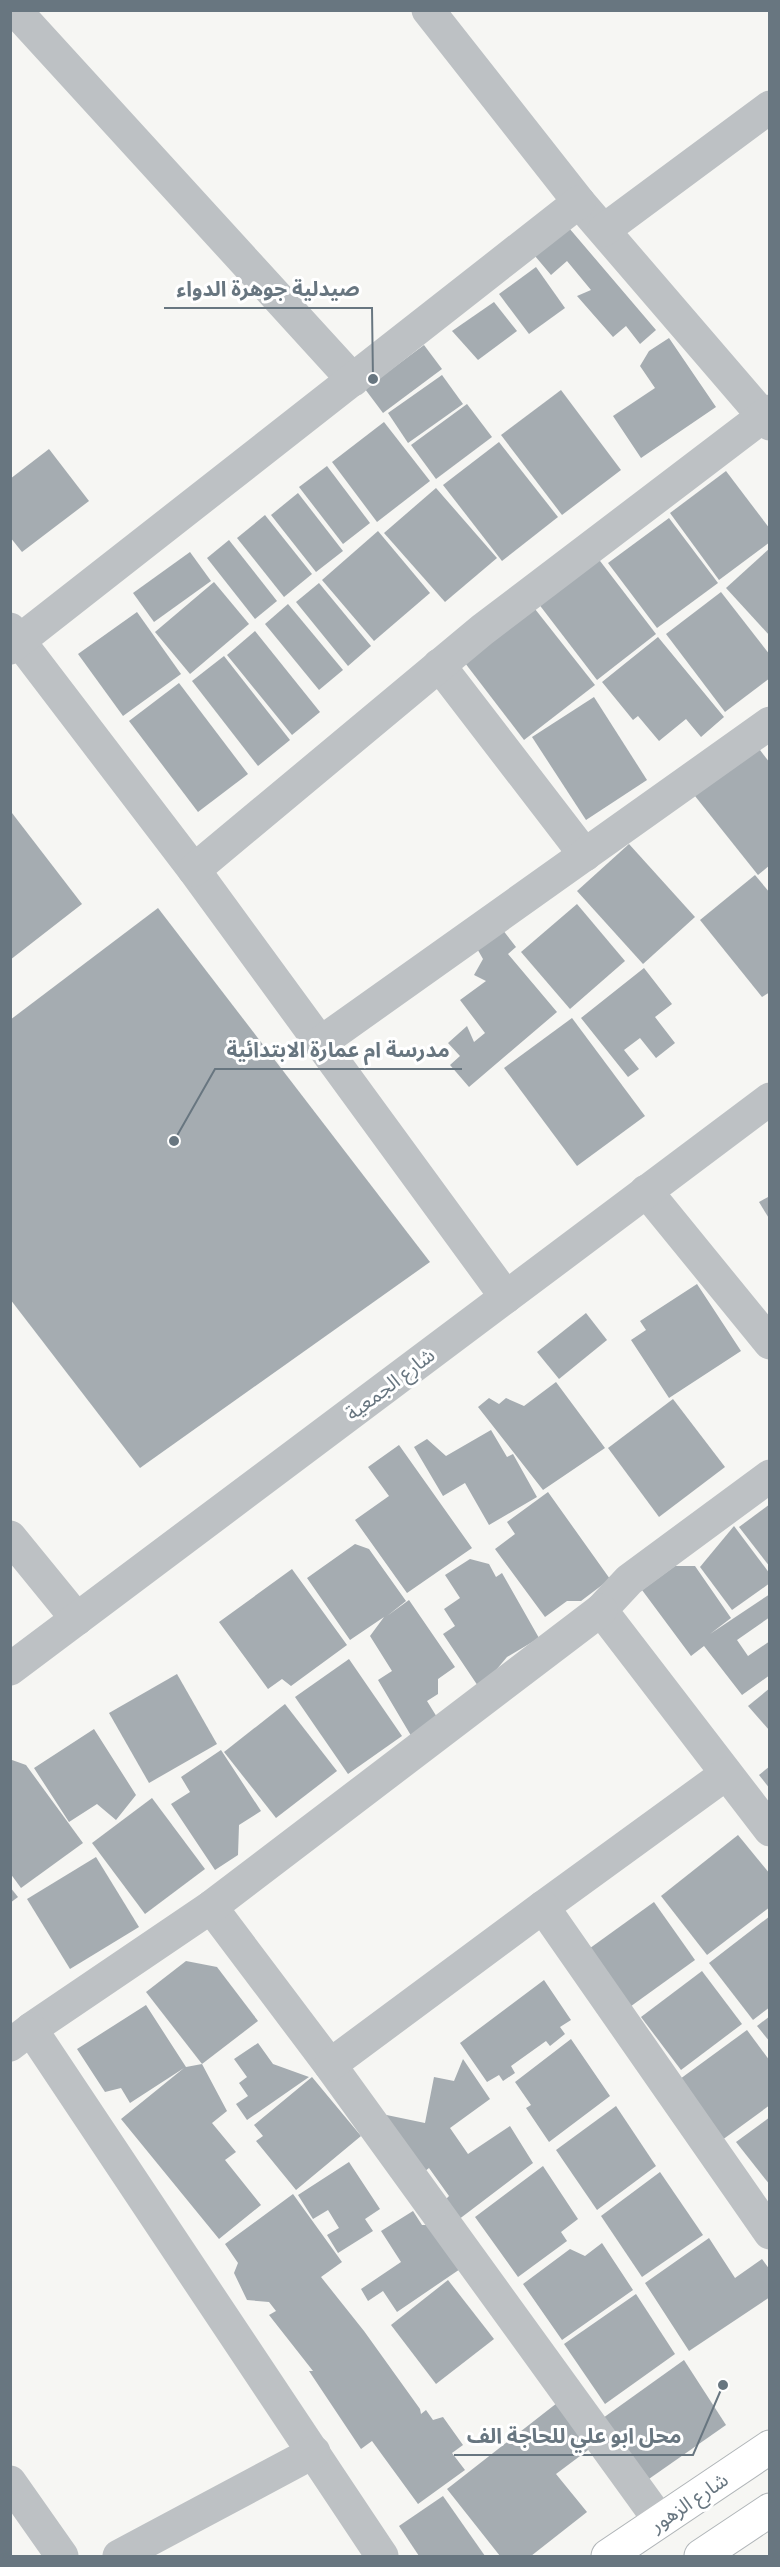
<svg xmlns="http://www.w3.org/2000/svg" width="780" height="2567" font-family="Cabin,'Noto Sans Arabic',sans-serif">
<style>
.building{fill:#a5acb1}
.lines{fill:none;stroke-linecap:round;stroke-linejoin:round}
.secondary-casing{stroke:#b0b5b8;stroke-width:35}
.minor{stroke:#bdc1c4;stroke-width:33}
.secondary{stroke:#fff;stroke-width:33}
.labels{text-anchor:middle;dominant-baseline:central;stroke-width:6;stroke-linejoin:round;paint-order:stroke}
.street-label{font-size:20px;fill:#687680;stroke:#fff}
.leader{fill:none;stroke:#687680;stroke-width:2}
.callout-dot{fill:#687680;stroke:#fff;stroke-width:2}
.callout-label{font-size:21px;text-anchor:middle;font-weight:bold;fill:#687680;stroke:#fff;stroke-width:6;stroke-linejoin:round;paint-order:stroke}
</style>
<rect width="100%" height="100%" fill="#f6f6f3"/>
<g class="building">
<polygon points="569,228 656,330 640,344 626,326 613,337 577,296 591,290 567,261 551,275 535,256"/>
<polygon points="536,267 565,308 529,334 499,294"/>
<polygon points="494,302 517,331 478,360 452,331"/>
<polygon points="669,338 716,407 641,458 613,416 655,388 640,366 649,351"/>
<polygon points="424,345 442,369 383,413 365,389"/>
<polygon points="442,375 463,404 408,443 388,413"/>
<polygon points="561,390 621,470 562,515 501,435"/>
<polygon points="467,404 492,437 436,479 411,445"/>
<polygon points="384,422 430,481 377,522 332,462"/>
<polygon points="499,442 558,517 502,561 443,485"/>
<polygon points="49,449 89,501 22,552 10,537 10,479"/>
<polygon points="327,466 370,523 343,544 299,487"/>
<polygon points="726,471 770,529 770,542 719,580 670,513"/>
<polygon points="436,488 497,558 445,602 384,533"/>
<polygon points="298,493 343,551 316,572 271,515"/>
<polygon points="265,515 312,574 284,597 237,538"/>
<polygon points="669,518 718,583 657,628 608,563"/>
<polygon points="378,531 430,593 374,641 322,580"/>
<polygon points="229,540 277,601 255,619 207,558"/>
<polygon points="770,548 770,636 726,588"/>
<polygon points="190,552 211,581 154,622 133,593"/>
<polygon points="597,557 656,634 597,680 538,603"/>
<polygon points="214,582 249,624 190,674 155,632"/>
<polygon points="319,583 371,646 348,666 296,602"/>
<polygon points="721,592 770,655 770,678 725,712 666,634"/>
<polygon points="288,604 343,670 319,690 265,624"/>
<polygon points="535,609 595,685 524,740 465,663"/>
<polygon points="137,612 181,674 123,716 78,654"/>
<polygon points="255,631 320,712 292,735 227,655"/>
<polygon points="658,637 724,717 701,737 686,719 659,741 638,716 633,720 602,682"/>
<polygon points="224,656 290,740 258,766 192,681"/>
<polygon points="179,683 248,774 198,812 129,721"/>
<polygon points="594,697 647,780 586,820 532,737"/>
<polygon points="753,741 770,763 770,865 758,875 691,791"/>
<polygon points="12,813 82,904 10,960 10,814"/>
<polygon points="629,844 695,917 643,964 577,891"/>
<polygon points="755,875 770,893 770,992 762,997 700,920"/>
<polygon points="577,904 625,961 570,1009 521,952"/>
<polygon points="158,908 430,1262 140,1468 10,1299 10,1020"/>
<polygon points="499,925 516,947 508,954 557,1012 469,1087 450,1065 460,1056 448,1043 467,1026 474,1042 485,1033 460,1000 486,981 474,975 483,959 475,945"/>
<polygon points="644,968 672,1004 655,1017 675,1043 656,1058 640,1038 624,1050 639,1069 628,1077 581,1018"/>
<polygon points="572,1018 645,1116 577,1166 504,1068"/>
<polygon points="770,1196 770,1220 759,1202"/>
<polygon points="697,1284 741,1351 669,1398 631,1340 646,1330 640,1321"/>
<polygon points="586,1313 607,1340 559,1379 537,1352"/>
<polygon points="556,1382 605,1448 543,1490 478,1407 489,1398 499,1404 506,1398 524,1406"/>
<polygon points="673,1399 725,1467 659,1517 608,1448"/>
<polygon points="491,1430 507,1457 513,1454 537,1497 489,1525 465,1483 443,1496 414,1447 427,1439 446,1456"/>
<polygon points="399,1445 472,1548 407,1593 355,1520 389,1496 368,1467"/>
<polygon points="548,1492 610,1579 581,1601 567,1601 545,1617 495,1549 515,1534 507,1522"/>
<polygon points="770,1504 770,1567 739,1527"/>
<polygon points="734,1526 770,1574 770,1583 732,1610 700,1567"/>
<polygon points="355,1544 369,1549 406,1601 387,1616 409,1600 455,1667 438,1679 438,1694 427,1701 440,1722 413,1739 378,1680 392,1671 370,1636 384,1617 350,1640 307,1578"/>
<polygon points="470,1559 489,1564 496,1577 502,1573 539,1638 507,1657 480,1689 443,1634 455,1626 444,1609 460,1598 445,1575"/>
<polygon points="675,1566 695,1566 731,1618 710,1634 770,1594 770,1617 737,1640 748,1656 770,1641 770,1675 742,1695 704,1646 691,1656 642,1590"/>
<polygon points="292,1569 347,1645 291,1686 282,1679 268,1689 219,1622"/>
<polygon points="349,1659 402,1736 348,1774 295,1697"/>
<polygon points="177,1674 217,1744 149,1783 109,1713"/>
<polygon points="770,1688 770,1731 748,1706"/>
<polygon points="285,1704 337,1771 276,1818 224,1752"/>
<polygon points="94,1729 136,1795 116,1820 97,1804 69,1822 34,1768"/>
<polygon points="221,1750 261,1811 239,1825 238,1855 215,1870 171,1804 190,1792 181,1777"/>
<polygon points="12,1760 26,1765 83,1843 21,1888 10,1873"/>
<polygon points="770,1766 770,1789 759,1775"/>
<polygon points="152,1798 205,1869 145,1914 92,1843"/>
<polygon points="738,1835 770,1874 770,1907 707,1955 661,1896"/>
<polygon points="96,1857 139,1927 70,1969 27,1899"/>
<polygon points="10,1887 18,1897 10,1903"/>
<polygon points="654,1902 695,1960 627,2009 586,1951"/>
<polygon points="770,1916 770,2007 753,2020 709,1963"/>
<polygon points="186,1961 217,1967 258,2021 202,2064 146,1992"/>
<polygon points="702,1971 742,2024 681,2070 641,2017"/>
<polygon points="544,1980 571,2020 560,2027 565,2034 550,2046 546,2041 511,2066 515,2073 503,2081 499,2075 487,2082 460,2043"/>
<polygon points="146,2005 186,2067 202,2064 227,2111 212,2123 236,2152 225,2160 261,2205 219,2239 121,2119 184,2068 130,2103 121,2088 105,2092 77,2049"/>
<polygon points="770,2016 770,2042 757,2026"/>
<polygon points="747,2030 770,2061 770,2105 718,2143 680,2079"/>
<polygon points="571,2039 610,2096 549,2142 526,2108 531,2105 515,2082"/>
<polygon points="258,2043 273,2064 309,2077 247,2120 236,2104 248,2096 239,2083 247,2077 234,2059"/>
<polygon points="463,2059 490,2099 450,2128 468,2154 510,2126 533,2163 458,2220 444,2201 449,2196 429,2168 420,2175 377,2113 425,2123 434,2077 454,2081"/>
<polygon points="312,2077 361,2136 296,2190 256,2141 263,2136 254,2125"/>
<polygon points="616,2106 656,2166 597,2210 556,2150"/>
<polygon points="770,2117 770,2185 736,2142"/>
<polygon points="349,2162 380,2209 365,2219 373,2231 338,2253 327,2235 339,2228 328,2210 313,2219 298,2195"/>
<polygon points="543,2166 578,2219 561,2232 567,2241 518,2277 475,2217"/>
<polygon points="660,2172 703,2235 642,2277 601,2216"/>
<polygon points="293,2194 342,2262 321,2277 364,2331 420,2409 421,2414 426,2410 433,2420 443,2417 463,2445 452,2453 465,2470 418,2504 372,2441 361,2449 309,2371 313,2371 269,2315 276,2311 269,2302 247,2300 234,2273 238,2263 225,2244"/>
<polygon points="413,2211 422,2225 430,2225 466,2265 397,2312 383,2291 368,2301 361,2289 401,2262 381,2231"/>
<polygon points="709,2238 735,2278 762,2259 770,2270 770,2297 689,2351 645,2283"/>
<polygon points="602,2243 633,2290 562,2340 523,2284 570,2249 585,2256"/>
<polygon points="448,2280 494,2339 436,2384 391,2325"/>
<polygon points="636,2294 675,2354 605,2404 564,2344"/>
<polygon points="684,2360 726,2425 646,2481 603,2418"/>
<polygon points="557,2403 592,2447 556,2474 587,2512 531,2556 500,2556 447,2489"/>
<polygon points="443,2496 485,2556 419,2556 399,2526"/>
</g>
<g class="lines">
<defs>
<g id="secondary">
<polyline points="608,2556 770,2447"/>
<polyline points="701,2556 770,2510"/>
</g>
</defs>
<use href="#secondary" class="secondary-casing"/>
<g class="minor">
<polyline points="15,10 353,380"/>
<polyline points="428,10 579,202 770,424"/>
<polyline points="604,230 770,107"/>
<polyline points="10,629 194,870 506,1297"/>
<polyline points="10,648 579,202"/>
<polyline points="439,665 585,855"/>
<polyline points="194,870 482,630 770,411"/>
<polyline points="320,1043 770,723"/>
<polyline points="646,1191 770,1343"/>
<polyline points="770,1476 629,1580 601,1610 770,1830"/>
<polyline points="10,1537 77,1619"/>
<polyline points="10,1669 770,1099"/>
<polyline points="211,1907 330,2065 660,2521"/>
<polyline points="543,1907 726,1774"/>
<polyline points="31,2029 211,1907 601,1610"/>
<polyline points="10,2045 31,2029 382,2556"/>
<polyline points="330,2065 543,1907 770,2233"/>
<polyline points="10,2482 62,2556"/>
<polyline points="119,2556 314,2452"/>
</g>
<use href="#secondary" class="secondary"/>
</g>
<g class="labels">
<g class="street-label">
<text transform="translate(390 1384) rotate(-37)">شارع الجمعية</text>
<text transform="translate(689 2502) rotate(-34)">شارع الزهور</text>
</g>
</g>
<path class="leader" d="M373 379L372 308H164M174 1141L215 1069H462M723 2385L693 2455H454"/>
<g class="callout-dot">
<circle cx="373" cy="379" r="6"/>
<circle cx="174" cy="1141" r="6"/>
<circle cx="723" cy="2385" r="6"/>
</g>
<g class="callout-label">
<text x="268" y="296">صيدلية جوهرة الدواء</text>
<text x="338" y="1057">مدرسة ام عمارة الابتدائية</text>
<text x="574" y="2443">محل ابو علي للحاجة الف</text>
</g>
<rect width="780" height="2567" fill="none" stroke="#687680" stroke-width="24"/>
</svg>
